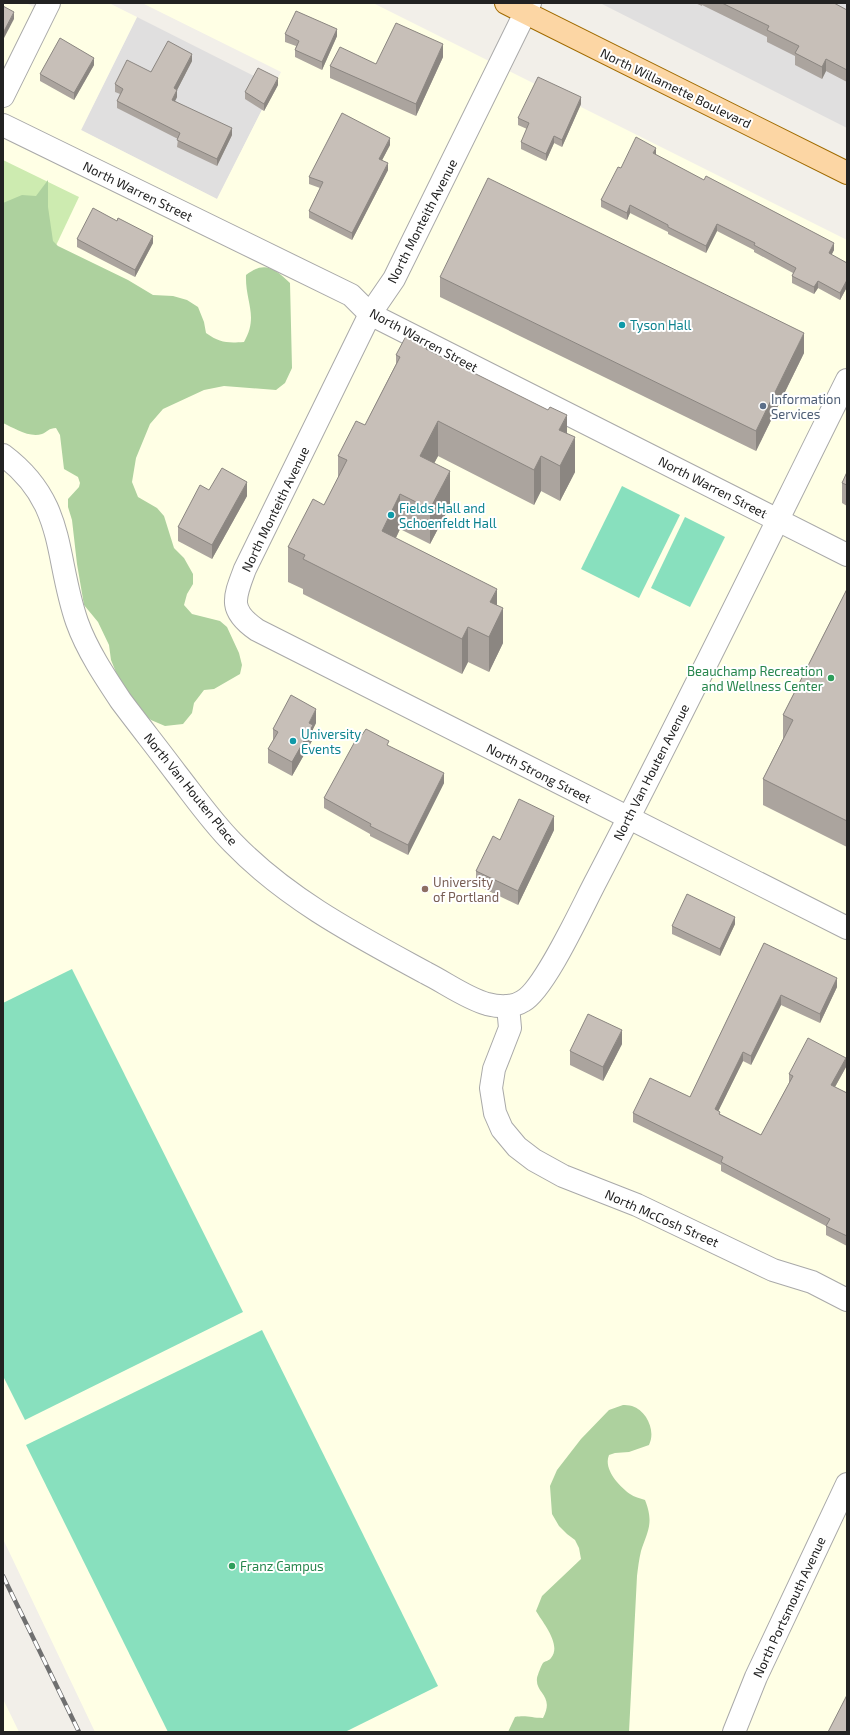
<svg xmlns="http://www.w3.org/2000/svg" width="850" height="1735" font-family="'Exo 2',sans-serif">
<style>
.residential{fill:#e0dfdf}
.education{fill:#ffffe5}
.grass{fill:#cdebb0}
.forest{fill:#add19e}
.pitch{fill:#88e0be}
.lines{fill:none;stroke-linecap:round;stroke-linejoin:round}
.minor-casing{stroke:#a9a9a9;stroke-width:24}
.major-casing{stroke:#a06b00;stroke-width:24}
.minor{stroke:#fff;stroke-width:22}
.major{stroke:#fcd6a4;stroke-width:22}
.rail-casing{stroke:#707070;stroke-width:4.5}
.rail{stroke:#fff;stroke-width:3;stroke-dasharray:9;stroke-linecap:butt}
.wall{fill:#aba49e}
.shaded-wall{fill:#8b8681}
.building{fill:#c7bfb8;stroke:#8b8681}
.culture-dot{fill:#0f9aa8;stroke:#fff;stroke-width:1.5}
.service-dot{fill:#5c6f8a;stroke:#fff;stroke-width:1.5}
.leisure-dot{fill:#2e9e5b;stroke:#fff;stroke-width:1.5}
.education-dot{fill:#8d6e63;stroke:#fff;stroke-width:1.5}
.labels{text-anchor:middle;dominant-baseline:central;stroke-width:4;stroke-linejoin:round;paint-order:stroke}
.street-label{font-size:13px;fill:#222;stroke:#fff}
.culture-label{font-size:13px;fill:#0d838f;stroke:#fff;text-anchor:start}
.service-label{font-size:13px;fill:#4e5e75;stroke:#fff;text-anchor:start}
.leisure-label{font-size:13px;fill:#27864d;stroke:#fff;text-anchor:end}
.education-label{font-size:13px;fill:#785e54;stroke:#fff;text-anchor:start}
</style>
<rect width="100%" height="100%" fill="#f2efe9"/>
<g class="residential">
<polygon points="600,3 847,3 847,128"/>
<polygon points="137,17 274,86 217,199 81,130"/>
</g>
<g class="education">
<polygon points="3,3 26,3 51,16 58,3 109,3 137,17 81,130 217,199 281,72 142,3 373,3 847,240 847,1732 95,1732 3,1539"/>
<polygon points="3,1699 19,1732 3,1732"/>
</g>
<polygon class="grass" points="3,160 79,197 51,256 3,235"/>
<g class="forest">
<path d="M48 180V207L53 241 58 246 128 280 153 295 173 296 187 300 198 307 204 322 206 333C220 343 227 343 244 342 259 316 245 302 246 275 265 260 275 269 290 283L292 368 285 383 276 390 224 386 204 390 163 409 150 424 136 458 132 482 138 497 157 508 164 516 174 548 184 558 193 574V584L187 594 184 605 192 614 220 621 227 627 239 653 242 665 240 674 214 689 204 690 194 703 192 713 183 724 165 726 151 720 136 708 124 692 111 660 109 645 98 622 84 605 77 564 72 520 68 507V499L79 487 80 483 78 477 64 469 60 435 56 428C49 428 47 432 42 434 29 438 14 428 3 423V203L22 195 36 196Z"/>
<path d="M623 1405C625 1405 629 1405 632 1406 647 1411 656 1431 649 1445L629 1452 615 1453 609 1455C603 1469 619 1486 630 1494 634 1497 640 1498 645 1500 654 1523 648 1530 641 1551 639 1559 638 1568 637 1576L629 1732H508L515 1717C527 1715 531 1718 543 1718 555 1695 535 1694 537 1678 538 1674 541 1666 543 1663 545 1661 549 1661 551 1658 562 1645 543 1623 536 1611L542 1596 581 1559 579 1548 575 1540 567 1534 559 1526 552 1514 550 1486 557 1470 581 1439 609 1410Z"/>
</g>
<g class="pitch">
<polygon points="622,486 680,515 639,598 581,569"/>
<polygon points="685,517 725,537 690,607 651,588"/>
<polygon points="72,969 243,1312 25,1420 3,1376 3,1003"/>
<polygon points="262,1330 438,1686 345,1732 168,1732 26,1445"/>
</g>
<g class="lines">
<defs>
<g id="minor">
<path d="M530 3 394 279 370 314 245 569C234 598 228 610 257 630L847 928"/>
<polyline points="3,96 49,3"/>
<polyline points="3,125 351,295 370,314 847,555"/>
<path d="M3 455C67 503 54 556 77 622 87 650 105 677 121 701 139 725 158 749 176 773 194 796 212 822 233 843 288 900 358 936 426 973 446 983 466 998 487 1004 499 1007 512 1008 523 1001 545 989 583 905 597 879 683 714 764 547 847 380"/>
<polyline points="508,1006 510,1028 494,1069 491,1088 495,1113 502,1129 517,1147 534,1160 563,1176 637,1205 773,1270 812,1282 847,1300"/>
<polyline points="734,1732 756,1677 847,1484"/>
</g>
<polyline id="major" points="506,3 847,173"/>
</defs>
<use href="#minor" class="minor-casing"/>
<use href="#major" class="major-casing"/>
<use href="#minor" class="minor"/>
<use href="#major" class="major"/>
<defs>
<polyline id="rail" points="3,1576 79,1732"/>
</defs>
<use href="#rail" class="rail-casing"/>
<use href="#rail" class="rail"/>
</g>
<g class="wall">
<polygon points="695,3 834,3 847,10 847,82 826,71 822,79 795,65 795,56 767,42 767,37 702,5 702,6"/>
<polygon points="285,34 337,36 322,70 295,57 295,50 296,46 285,42"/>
<polygon points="443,57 416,116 330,78 330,66 376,64"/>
<polygon points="192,61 177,90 177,97 175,101 232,135 217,166 177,147 178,139 117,108 117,101 120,94 115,92 115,84 151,72"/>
<polygon points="94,65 74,100 40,81 40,74"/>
<polygon points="278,85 264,111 245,99 245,92"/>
<polygon points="581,104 562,147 554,143 546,161 521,149 521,142 527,129 518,125 518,118"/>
<polygon points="390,145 382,160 388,170 352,240 309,218 309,211 320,188 309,184 309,177"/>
<polygon points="656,155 834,250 831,255 847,263 847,287 840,300 818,288 814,294 792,283 792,276 793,273 754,252 754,250 717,231 706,253 668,234 668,232 630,213 627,220 601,207 601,200 621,168"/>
<polygon points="77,239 153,243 135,277 77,247"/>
<polygon points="440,277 804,353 756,451 440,297"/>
<polygon points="427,349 567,434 575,472 560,501 541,491 534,505 438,456 434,463 450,506 430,544 400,529 396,538 497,606 503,643 489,672 468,662 462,674 303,594 303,589 288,582 288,547 324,505 338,478 338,456 365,425 396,364 396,355"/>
<polygon points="847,472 847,506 842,503 842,483"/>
<polygon points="209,490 247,496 212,559 178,541 178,527"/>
<polygon points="847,589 847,847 763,805 763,779 783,739 783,715"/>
<polygon points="316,723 313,729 313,739 292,776 268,763 268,749 273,742 273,729"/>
<polygon points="389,747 444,783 408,855 370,836 370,834 324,808 324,798"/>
<polygon points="554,830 518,905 476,885 476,871 500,840"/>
<polygon points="735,924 720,956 672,934 672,926"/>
<polygon points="764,943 837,987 820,1023 781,1005 751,1065 743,1061 718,1111 720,1114 761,1135 789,1083 789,1074 846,1067 835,1087 847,1093 847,1246 826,1235 826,1226 721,1171 721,1165 633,1122 633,1113 690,1097"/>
<polygon points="622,1044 603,1081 570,1065 570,1051"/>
</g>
<g class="shaded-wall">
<polygon points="14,12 14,19 3,40 3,33"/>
<polygon points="337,29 337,36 322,70 322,62"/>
<polygon points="443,44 443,57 416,116 416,104"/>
<polygon points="192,54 192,61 174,96 174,88"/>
<polygon points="94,58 94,65 74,100 74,93"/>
<polygon points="826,59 826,71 822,79 822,67"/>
<polygon points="278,78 278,85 264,111 264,104"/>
<polygon points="177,90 177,97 172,107 172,100"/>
<polygon points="581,97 581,104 562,147 562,140"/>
<polygon points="232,128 232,135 217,166 217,159"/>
<polygon points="554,136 554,143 546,161 546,154"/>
<polygon points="390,138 390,145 379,166 379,159"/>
<polygon points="656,148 656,155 653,161 653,153"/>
<polygon points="388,163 388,170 352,240 352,233"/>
<polygon points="630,205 630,213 627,220 627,213"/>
<polygon points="717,224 717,231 706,253 706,246"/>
<polygon points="153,236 153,243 135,277 135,270"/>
<polygon points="834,243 834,250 829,260 829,253"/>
<polygon points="847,280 847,287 840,300 840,293"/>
<polygon points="818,281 818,288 814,294 814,287"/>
<polygon points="804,333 804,353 756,451 756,431"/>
<polygon points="567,415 567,450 559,430"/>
<polygon points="438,421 438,456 420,491 420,456"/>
<polygon points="575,437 575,472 560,501 560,466"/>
<polygon points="541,456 541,491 534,505 534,470"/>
<polygon points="450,471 450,506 430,544 430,509"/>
<polygon points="247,482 247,496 212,559 212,545"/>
<polygon points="400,494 400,529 382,566 382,531"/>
<polygon points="497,589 497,620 503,608 503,643 489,672 489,637 490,602"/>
<polygon points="468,627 468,662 462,674 462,639"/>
<polygon points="316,709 316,723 313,729 313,739 292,776 292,762 309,723"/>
<polygon points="444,773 444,783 408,855 408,845"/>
<polygon points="554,816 554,830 518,905 518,891"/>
<polygon points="735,917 735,924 720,956 720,949"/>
<polygon points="837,978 837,987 820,1023 820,1014"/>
<polygon points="781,995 781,1005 751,1065 751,1056"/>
<polygon points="622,1030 622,1044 603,1081 603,1067"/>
<polygon points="743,1052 743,1061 715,1118 715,1109"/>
<polygon points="846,1058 846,1067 831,1094 831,1085"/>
</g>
<g class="building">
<polygon points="722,3 834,3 847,10 847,70 826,59 822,67 795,53 799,46 767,30 769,26"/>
<polygon points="3,6 14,12 3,33"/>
<polygon points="296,11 337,29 322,62 295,50 299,41 285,34"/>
<polygon points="396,23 443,44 416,104 330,66 340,47 376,64"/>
<polygon points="60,38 94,58 74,93 40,74"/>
<polygon points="168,41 192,54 174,88 177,90 172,100 232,128 217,159 177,140 180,133 117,101 123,89 115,84 127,60 151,72"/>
<polygon points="258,68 278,78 264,104 245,92"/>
<polygon points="538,77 581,97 562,140 554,136 546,154 521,142 529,123 518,118"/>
<polygon points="342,113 390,138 379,159 388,163 352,233 309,211 323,182 309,177"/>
<polygon points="636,137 656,148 653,153 704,180 706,176 834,243 829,253 847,263 847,280 840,293 818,281 814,287 792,276 796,268 754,245 755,243 717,224 706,246 668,227 668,225 630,205 627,213 601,200 618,167 621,168"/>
<polygon points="488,178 804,333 756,431 440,277"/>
<polygon points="93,208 117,221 118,218 153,236 135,270 77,239"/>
<polygon points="406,336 427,346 426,349 548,410 550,407 567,415 559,430 575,437 560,466 541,456 534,470 438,421 420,456 450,471 430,509 400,494 382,531 497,589 490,602 503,608 489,637 468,627 462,639 303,559 305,555 288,547 313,499 324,505 347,460 338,456 356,421 365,425 400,357 396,355"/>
<polygon points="222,468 247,482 212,545 178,527 200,485 209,490"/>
<polygon points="847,472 847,485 842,483"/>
<polygon points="847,589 847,821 763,779 793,720 783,715"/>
<polygon points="291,695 316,709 309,723 313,725 292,762 268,749 278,732 273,729"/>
<polygon points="366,729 389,741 387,745 444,773 408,845 370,826 371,824 324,798 359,734 362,735"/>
<polygon points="519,799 554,816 518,891 476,871 493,836 500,840"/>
<polygon points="687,894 735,917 720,949 672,926"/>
<polygon points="764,943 837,978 820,1014 781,995 751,1056 743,1052 715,1109 720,1112 719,1114 761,1135 793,1076 789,1074 808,1038 846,1058 831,1085 847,1093 847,1236 826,1226 830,1219 721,1162 723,1157 633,1113 650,1078 690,1097"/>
<polygon points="588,1014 622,1030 603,1067 570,1051"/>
<polygon points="847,1695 847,1732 828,1732"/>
</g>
<g class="culture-dot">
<circle cx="622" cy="325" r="4"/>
<circle cx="391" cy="515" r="4"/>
<circle cx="293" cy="741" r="4"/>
</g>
<circle class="service-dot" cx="763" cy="406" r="4"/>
<g class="leisure-dot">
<circle cx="831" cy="678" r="4"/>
<circle cx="232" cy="1566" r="4"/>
</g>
<circle class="education-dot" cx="425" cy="889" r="4"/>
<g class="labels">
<g class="street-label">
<text transform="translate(676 88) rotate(26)">North Willamette Boulevard</text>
<text transform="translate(138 191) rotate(26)">North Warren Street</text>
<text transform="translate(422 221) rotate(-63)">North Monteith Avenue</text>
<text transform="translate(424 340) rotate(28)">North Warren Street</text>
<text transform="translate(713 487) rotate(27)">North Warren Street</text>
<text transform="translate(275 509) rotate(-64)">North Monteith Avenue</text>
<text transform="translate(651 772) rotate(-63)">North Van Houten Avenue</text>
<text transform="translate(539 773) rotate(27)">North Strong Street</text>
<text transform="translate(191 789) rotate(51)">North Van Houten Place</text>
<text transform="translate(662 1218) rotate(24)">North McCosh Street</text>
<text transform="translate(789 1607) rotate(-65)">North Portsmouth Avenue</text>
</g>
<g class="culture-label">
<text x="630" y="325">Tyson Hall</text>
<text x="399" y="508">Fields Hall and<tspan x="399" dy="15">Schoenfeldt Hall</tspan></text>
<text x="301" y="734">University<tspan x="301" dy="15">Events</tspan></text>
</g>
<g class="service-label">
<text x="771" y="399">Information<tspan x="771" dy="15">Services</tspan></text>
</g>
<g class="leisure-label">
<text x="823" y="671">Beauchamp Recreation<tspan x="823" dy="15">and Wellness Center</tspan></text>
<text x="240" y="1566" text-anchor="start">Franz Campus</text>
</g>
<g class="education-label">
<text x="433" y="882">University<tspan x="433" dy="15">of Portland</tspan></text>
</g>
</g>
<rect width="850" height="1735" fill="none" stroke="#222222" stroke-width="8"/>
</svg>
